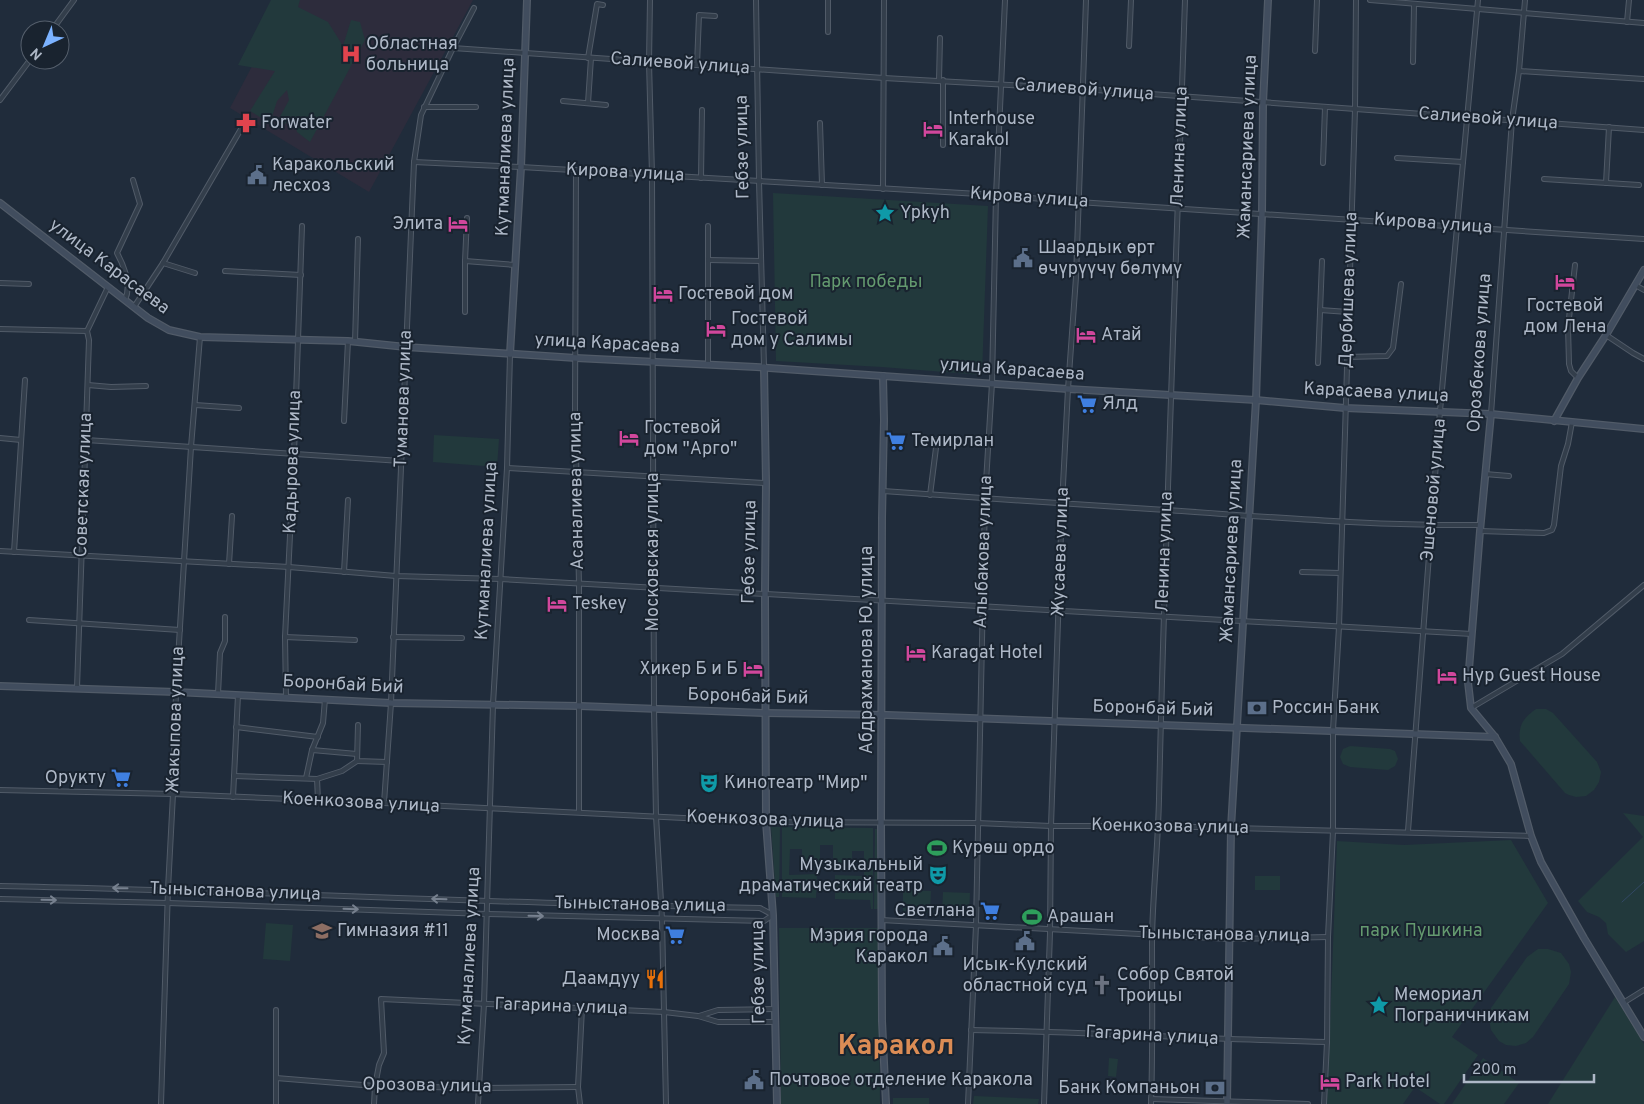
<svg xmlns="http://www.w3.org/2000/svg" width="1644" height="1104" font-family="Overpass,sans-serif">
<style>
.medical{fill:#2d2c3c}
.green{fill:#22393c}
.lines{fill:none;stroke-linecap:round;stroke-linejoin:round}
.stream{stroke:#324864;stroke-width:1}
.street-casing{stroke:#515b68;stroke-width:6}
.secondary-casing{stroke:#515b68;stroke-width:8}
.street{stroke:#333e4b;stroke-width:4}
.secondary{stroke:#414d5e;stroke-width:5.5}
.oneway{stroke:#77818f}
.labels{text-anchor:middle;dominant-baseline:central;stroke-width:4;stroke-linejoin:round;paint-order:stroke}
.poi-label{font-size:18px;fill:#aeb8c7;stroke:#19232f;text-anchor:start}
.street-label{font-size:18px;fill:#aeb8c7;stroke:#19232f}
.park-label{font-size:18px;fill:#649a6f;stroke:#19232f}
.town-label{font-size:28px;font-weight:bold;fill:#db8c55;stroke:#19232f}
</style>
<rect width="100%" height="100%" fill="#202c3b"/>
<polygon class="medical" points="287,0 473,0 369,192 230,108"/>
<g class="green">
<polygon points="271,0 300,0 298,7 328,22 343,46 351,20 360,22 365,40 310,142 297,132 293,116 282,127 276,124 289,100 287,90 277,101 270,123 250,111 275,71 238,65"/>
<polygon points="773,193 988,206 982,375 882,367 776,361"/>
<polygon points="434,435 499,439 497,467 433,462"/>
<path d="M1536 709H1546L1553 713 1597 762 1601 772 1599 782 1594 790 1586 796 1576 797 1569 795 1565 793 1520 741C1518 726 1523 718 1536 709Z"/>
<polygon points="1350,746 1390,749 1395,751 1398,759 1395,766 1388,770 1350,767 1343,764 1340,757 1343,749"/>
<polygon points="1623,813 1644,816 1644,941 1626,952 1608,934 1606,923 1599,917 1587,912 1578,901 1643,837"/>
<polygon points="771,827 780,827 779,897 776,897"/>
<polygon points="782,827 873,828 873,909 871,909 870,900 835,899 835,875 864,876 864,851 852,851 852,864 833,864 833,845 820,845 820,863 802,863 802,849 790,849 789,875 817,874 816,898 782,897"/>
<polygon points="875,829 877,829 878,909 874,909"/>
<polygon points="1511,840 1548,903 1452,1037 1478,1055 1444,1104 1440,1104 1415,1087 1403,1104 1327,1104 1337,841 1404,845"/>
<rect x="1255" y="876" width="25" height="14"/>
<polygon points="903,890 931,891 930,913 903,912"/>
<polygon points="943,892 970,893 969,913 942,912"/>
<polygon points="266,923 293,925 290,961 263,959"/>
<polygon points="779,928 878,928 880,1104 781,1104"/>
<polygon points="1538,949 1548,949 1561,953 1569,964 1571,972 1569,984 1533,1037 1526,1043 1516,1046 1506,1045 1499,1041 1491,1030 1489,1019 1491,1008 1527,957"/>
<polygon points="1615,997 1644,1044 1644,1104 1548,1104"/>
<polygon points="1109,1058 1118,1059 1116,1077 1108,1076"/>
<polygon points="1483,1058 1519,1083 1504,1104 1452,1104"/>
<polygon points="974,1096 1039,1099 1038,1104 973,1104"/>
<rect x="893" y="1098" width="36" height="6"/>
</g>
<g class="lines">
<polyline class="stream" points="1622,902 1644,882"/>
<defs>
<g id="street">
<polyline points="650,0 649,62 652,175 654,709 656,816 662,919 666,1104"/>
<polyline points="756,0 759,181 764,367"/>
<polyline points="1370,0 1644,23"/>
<polyline points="1627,22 1629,0"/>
<polyline points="52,30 74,0"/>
<polyline points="828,32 828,0"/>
<polyline points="1129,46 1131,0"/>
<polyline points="453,48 884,78 1082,89 1644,130"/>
<polyline points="1315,51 1317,0"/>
<polyline points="588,58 597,4 603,5"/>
<polyline points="1413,62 1414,4"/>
<polyline points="697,65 699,15 715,16"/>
<polyline points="1519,71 1644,79"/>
<polyline points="939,80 940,38"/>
<polyline points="943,80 943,145"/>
<polyline points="0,100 30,60"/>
<polyline points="563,101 606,105"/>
<polyline points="588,103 591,58"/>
<polyline points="424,107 476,107"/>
<polyline points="820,123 822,185"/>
<polyline points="1397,158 1463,162"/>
<polyline points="414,162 521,167 996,195 1078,202 1644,239"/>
<polyline points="1323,163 1325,107"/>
<polyline points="576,170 575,410 579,584 579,812"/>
<polyline points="701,178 702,110"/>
<polyline points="1544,179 1639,185"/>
<polyline points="1606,183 1609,127"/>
<polyline points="883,189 884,0"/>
<polyline points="467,218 465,261 515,265"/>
<polyline points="708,226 708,364"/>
<polyline points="708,260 761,261"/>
<polyline points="163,263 195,273"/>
<polyline points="1575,265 1568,327 1569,364 1571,371 1578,378"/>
<polyline points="225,271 301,275"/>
<polyline points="0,283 29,284"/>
<polyline points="1635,285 1644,290"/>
<path d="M125 300C132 285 124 266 117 253L140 204 133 180"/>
<polyline points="134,307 163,263 241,129"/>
<polyline points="1320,310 1348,312"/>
<polyline points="465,312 465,261"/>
<polyline points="0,329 87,331"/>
<polyline points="1606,335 1633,353 1644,359"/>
<polyline points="355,342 358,239"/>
<polyline points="1347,357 1387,356 1393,348 1401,284"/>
<polyline points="1318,363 1322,261"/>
<polyline points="88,385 111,387 146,386"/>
<polyline points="195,405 239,408"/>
<polyline points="1491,414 1512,120 1519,71 1525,0"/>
<polyline points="344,421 348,341"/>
<polyline points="0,438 21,440"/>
<polyline points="86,440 401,461"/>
<polyline points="507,468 766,483"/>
<polyline points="1485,474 1509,476"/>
<path d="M883 491C977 498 1072 504 1166 510 1271 517 1376 526 1480 525"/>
<polyline points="930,495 937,440"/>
<polyline points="1480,531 1544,533 1552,530 1554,525 1561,466 1568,444 1572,422"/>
<polyline points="0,551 289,567 396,576 500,579 1472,634"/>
<polyline points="14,552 25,380"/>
<polyline points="229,564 232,516"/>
<polyline points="344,572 348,500"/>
<polyline points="1302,572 1340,573"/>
<polyline points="29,620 180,630"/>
<polyline points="285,637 355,640"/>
<polyline points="393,637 462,638"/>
<polyline points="77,688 89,340 87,331 108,287"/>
<polyline points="218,694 220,653 225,641 225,617"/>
<polyline points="286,697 285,637 294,454 302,226"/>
<polyline points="1471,708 1562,654 1644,585"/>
<polyline points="358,725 357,761 387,762"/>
<polyline points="236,727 318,737"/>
<polyline points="312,750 357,754"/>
<polyline points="234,776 317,779 342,771 357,761"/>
<polyline points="306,778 312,750 323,723 325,699"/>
<polyline points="317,779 318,800"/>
<polyline points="0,790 173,794 384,803 766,822 977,823 1051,826 1158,826 1531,836"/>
<polyline points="233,797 238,695"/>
<polyline points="384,803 391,703 414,162 421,115 453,48 474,8"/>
<polyline points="1408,831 1440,411 1478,0"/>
<path d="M0 886C253 891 507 904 760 908L773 915 764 921 487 914 168 903 0 899"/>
<polyline points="881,920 1230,939 1328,937"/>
<polyline points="1623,1003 1644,990"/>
<polyline points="699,1016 718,1010 775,1009"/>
<path d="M971 1030C1090 1032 1208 1039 1327 1042"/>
<polyline points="276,1078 375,1086 478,1088 578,1087"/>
<polyline points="1151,1099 1308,1104"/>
<polyline points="161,1104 168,889 173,794 176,692 191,447 200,337"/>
<polyline points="276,1104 276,1010"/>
<polyline points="374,1104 375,1086 379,1065 384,1053 381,999 664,1012 698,1016 718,1022 775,1022"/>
<polyline points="478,1104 484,1004 493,704 507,468 510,354"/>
<polyline points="580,1104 578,1087 582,1008"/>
<polyline points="968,1104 976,925 985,499 992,383 996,195 1005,0"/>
<polyline points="1044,1104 1050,933 1051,826 1062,504 1068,389 1076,277 1086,0"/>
<path d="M1151 1104C1153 1048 1152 993 1152 937 1153 891 1158 845 1159 799 1165 532 1176 266 1185 0"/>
<polyline points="1324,1104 1327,1042 1328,937 1333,831 1333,730 1339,627 1355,109 1356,0"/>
</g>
<g id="secondary">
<polyline points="0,203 148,318 169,330 200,337 348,341 406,347 576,358 756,367 1068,389 1256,400 1345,408 1491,414 1644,429"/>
<polyline points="510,354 521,167 527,0"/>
<polyline points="764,367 766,483 765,594 766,822 773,915 777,1104"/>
<polyline points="883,376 884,420 882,518 881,823 882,1021 886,1104"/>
<polyline points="1491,414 1480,531 1468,682 1471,708 1495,737 1511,764 1531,836 1541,862 1584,938 1644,1037"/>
<polyline points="1554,421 1578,378 1606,335 1644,270"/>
<polyline points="0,686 176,692 391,703 580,706 765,713 887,715 1495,737"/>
<polyline points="1227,1104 1231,828 1256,400 1262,213 1263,103 1268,0"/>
</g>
</defs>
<use href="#street" class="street-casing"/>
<use href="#secondary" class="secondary-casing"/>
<use href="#street" class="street"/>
<use href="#secondary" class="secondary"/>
</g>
<defs><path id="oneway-shaft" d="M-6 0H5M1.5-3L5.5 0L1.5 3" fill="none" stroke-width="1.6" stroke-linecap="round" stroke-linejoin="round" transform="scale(1.25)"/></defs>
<g class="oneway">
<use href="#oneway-shaft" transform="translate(120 888) rotate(-179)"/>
<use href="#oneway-shaft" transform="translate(439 899) rotate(-178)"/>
<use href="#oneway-shaft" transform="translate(49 900) rotate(1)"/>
<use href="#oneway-shaft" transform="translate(351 909) rotate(2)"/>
<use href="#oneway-shaft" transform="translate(536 916) rotate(1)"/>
</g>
<defs>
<symbol id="hospital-bare" viewBox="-9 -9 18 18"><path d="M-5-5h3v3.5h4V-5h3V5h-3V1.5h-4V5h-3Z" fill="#e0444e" stroke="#19232f" stroke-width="2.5" paint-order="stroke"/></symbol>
<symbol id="pharmacy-bare" viewBox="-9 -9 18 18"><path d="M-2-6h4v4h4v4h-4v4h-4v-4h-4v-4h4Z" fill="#e0444e" stroke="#19232f" stroke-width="2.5" paint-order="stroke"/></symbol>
<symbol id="hotel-bare" viewBox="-9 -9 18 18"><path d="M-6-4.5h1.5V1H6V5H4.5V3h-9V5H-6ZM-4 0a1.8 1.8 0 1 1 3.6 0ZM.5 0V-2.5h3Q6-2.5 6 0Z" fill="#d1479c" stroke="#19232f" stroke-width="2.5" paint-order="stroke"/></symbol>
<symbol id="civic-bare" viewBox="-9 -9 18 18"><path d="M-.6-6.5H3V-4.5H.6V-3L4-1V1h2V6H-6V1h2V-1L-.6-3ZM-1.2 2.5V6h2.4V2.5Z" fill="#5c6f8a" stroke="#19232f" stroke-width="2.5" paint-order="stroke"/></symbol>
<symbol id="sight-bare" viewBox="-9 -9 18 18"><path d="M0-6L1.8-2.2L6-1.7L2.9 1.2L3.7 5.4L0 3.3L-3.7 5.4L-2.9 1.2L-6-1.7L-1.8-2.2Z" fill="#0f9aa8" stroke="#19232f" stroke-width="2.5" paint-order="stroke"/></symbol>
<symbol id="supermarket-bare" viewBox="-9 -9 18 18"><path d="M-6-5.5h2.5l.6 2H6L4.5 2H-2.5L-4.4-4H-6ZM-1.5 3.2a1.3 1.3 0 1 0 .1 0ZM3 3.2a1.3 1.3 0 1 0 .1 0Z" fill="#3f7fe0" stroke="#19232f" stroke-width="2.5" paint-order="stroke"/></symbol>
<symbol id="bank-bare" viewBox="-9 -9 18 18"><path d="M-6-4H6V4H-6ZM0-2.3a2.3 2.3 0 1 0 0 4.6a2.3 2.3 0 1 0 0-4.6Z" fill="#5c6f8a" stroke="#19232f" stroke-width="2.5" paint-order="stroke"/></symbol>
<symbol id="theatre-bare" viewBox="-9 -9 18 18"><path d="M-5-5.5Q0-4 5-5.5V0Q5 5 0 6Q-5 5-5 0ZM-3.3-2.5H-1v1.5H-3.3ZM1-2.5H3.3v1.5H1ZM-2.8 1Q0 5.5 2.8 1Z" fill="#0f9aa8" stroke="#19232f" stroke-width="2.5" paint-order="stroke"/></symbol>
<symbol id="stadium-bare" viewBox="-9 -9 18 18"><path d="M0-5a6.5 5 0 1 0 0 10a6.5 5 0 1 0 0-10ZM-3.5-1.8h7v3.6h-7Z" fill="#2e9e5b" stroke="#19232f" stroke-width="2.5" paint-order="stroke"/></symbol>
<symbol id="school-bare" viewBox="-9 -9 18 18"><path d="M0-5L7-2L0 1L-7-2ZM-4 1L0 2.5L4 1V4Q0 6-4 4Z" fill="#8d6e63" stroke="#19232f" stroke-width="2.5" paint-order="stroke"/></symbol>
<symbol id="restaurant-bare" viewBox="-9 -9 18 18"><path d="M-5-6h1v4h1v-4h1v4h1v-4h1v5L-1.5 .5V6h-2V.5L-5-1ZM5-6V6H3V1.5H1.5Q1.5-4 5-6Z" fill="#e8710a" stroke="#19232f" stroke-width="2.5" paint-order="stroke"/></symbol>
<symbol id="church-bare" viewBox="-9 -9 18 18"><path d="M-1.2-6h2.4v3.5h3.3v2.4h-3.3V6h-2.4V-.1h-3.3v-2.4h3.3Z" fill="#6b7280" stroke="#19232f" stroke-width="2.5" paint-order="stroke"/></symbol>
</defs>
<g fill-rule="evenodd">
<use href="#hospital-bare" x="337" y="40" width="28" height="28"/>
<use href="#pharmacy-bare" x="232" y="109" width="28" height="28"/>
<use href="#hotel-bare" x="919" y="115" width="28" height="28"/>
<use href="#civic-bare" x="243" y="161" width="28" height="28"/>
<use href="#sight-bare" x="871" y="199" width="28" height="28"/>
<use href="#hotel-bare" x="444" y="210" width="28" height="28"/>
<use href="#civic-bare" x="1009" y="244" width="28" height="28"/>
<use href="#hotel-bare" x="1551" y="268" width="28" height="28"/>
<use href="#hotel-bare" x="649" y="280" width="28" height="28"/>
<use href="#hotel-bare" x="702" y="315" width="28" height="28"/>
<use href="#hotel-bare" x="1072" y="321" width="28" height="28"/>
<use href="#supermarket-bare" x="1073" y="390" width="28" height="28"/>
<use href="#hotel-bare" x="615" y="424" width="28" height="28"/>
<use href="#supermarket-bare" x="882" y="427" width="28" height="28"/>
<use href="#hotel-bare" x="543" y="590" width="28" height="28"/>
<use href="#hotel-bare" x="902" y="639" width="28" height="28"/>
<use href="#hotel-bare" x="739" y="655" width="28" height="28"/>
<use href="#hotel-bare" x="1433" y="662" width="28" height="28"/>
<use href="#bank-bare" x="1243" y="694" width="28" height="28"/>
<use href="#supermarket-bare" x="107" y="764" width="28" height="28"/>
<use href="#theatre-bare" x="695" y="769" width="28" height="28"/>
<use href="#stadium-bare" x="923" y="834" width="28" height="28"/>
<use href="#theatre-bare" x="924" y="861" width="28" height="28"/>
<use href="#supermarket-bare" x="976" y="897" width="28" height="28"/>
<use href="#stadium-bare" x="1018" y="903" width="28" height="28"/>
<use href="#school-bare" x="308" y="917" width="28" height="28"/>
<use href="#supermarket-bare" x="661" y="921" width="28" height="28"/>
<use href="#civic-bare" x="1011" y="927" width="28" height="28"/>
<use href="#civic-bare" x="929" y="932" width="28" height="28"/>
<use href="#restaurant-bare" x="641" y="965" width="28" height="28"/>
<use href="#church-bare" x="1088" y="971" width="28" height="28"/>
<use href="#sight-bare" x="1365" y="991" width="28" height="28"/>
<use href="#civic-bare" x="740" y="1066" width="28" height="28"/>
<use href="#hotel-bare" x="1316" y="1068" width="28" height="28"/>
<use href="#bank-bare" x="1201" y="1074" width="28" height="28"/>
</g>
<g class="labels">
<g class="poi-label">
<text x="366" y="44">Областная<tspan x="366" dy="21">больница</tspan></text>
<text x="948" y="119">Interhouse<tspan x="948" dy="21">Karakol</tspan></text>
<text x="261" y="123">Forwater</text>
<text x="272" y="165">Каракольский<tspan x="272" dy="21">лесхоз</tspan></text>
<text x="900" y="213">Ypkyh</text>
<text x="443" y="224" text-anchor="end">Элита</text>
<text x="1038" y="248">Шаардык өрт<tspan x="1038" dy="21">өчүрүүчү бөлүмү</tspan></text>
<text x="678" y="294">Гостевой дом</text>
<text x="1565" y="306" text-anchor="middle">Гостевой<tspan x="1565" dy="21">дом Лена</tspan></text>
<text x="731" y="319">Гостевой<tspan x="731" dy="21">дом у Салимы</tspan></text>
<text x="1101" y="335">Атай</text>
<text x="1102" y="404">Ялд</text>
<text x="644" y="428">Гостевой<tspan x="644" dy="21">дом "Арго"</tspan></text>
<text x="911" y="441">Темирлан</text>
<text x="572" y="604">Teskey</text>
<text x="931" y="653">Karagat Hotel</text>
<text x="738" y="669" text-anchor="end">Хикер Б и Б</text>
<text x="1462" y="676">Нур Guest House</text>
<text x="1272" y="708">Россин Банк</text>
<text x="106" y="778" text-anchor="end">Орукту</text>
<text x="724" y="783">Кинотеатр "Мир"</text>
<text x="952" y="848">Курөш ордо</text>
<text x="923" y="865" text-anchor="end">Музыкальный<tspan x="923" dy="21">драматический театр</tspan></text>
<text x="975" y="911" text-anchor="end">Светлана</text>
<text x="1047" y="917">Арашан</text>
<text x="337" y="931">Гимназия #11</text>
<text x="660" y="935" text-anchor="end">Москва</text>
<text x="928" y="936" text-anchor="end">Мэрия города<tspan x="928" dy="21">Каракол</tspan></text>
<text x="1025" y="965" text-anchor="middle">Исык-Кулский<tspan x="1025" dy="21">областной суд</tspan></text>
<text x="1117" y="975">Собор Святой<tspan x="1117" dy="21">Троицы</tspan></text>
<text x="640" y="979" text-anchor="end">Даамдуу</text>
<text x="1394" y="995">Мемориал<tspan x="1394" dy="21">Пограничникам</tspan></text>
<text x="769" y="1080">Почтовое отделение Каракола</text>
<text x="1345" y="1082">Park Hotel</text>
<text x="1200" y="1088" text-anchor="end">Банк Компаньон</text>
</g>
<g class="street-label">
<text transform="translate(680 64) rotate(4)">Салиевой улица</text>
<text transform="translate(1084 90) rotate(4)">Салиевой улица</text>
<text transform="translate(1488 119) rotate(4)">Салиевой улица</text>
<text transform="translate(506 147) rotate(-88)">Кутманалиева улица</text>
<text transform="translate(743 147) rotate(-91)">Гебзе улица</text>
<text transform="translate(1180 147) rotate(-88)">Ленина улица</text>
<text transform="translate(1248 147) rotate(-88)">Жамансариева улица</text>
<text transform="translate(625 173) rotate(3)">Кирова улица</text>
<text transform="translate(1029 198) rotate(4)">Кирова улица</text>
<text transform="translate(1433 224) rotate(4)">Кирова улица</text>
<text transform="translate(109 267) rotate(37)">улица Карасаева</text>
<text transform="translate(1349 290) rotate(-88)">Дербишева улица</text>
<text transform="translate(607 344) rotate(3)">улица Карасаева</text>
<text transform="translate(1480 353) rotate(-86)">Орозбекова улица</text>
<text transform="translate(1012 370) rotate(4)">улица Карасаева</text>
<text transform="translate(1376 393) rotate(3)">Карасаева улица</text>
<text transform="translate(404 399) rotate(-88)">Туманова улица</text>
<text transform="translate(293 462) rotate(-88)">Кадырова улица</text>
<text transform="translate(84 485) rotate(-88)">Советская улица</text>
<text transform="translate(1434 490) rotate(-85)">Эшеновой улица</text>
<text transform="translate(577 491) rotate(-91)">Асаналиева улица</text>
<text transform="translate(487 551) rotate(-87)">Кутманалиева улица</text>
<text transform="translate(1232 551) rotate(-87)">Жамансариева улица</text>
<text transform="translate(653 552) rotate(-90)">Московская улица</text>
<text transform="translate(750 552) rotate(-89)">Гебзе улица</text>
<text transform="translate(984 552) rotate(-88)">Алыбакова улица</text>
<text transform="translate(1061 552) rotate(-88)">Жусаева улица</text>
<text transform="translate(1165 552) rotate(-88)">Ленина улица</text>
<text transform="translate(867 650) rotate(-90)">Абдрахманова Ю. улица</text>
<text transform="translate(343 685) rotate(3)">Боронбай Бий</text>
<text transform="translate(748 697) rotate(2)">Боронбай Бий</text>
<text transform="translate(1153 709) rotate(2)">Боронбай Бий</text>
<text transform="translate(176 720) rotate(-88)">Жакыпова улица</text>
<text transform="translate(361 803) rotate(3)">Коенкозова улица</text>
<text transform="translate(765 820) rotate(2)">Коенкозова улица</text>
<text transform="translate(1170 827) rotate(1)">Коенкозова улица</text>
<text transform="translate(235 892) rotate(2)">Тыныстанова улица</text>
<text transform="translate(640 905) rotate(1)">Тыныстанова улица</text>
<text transform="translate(1224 935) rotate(1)">Тыныстанова улица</text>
<text transform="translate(470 956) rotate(-87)">Кутманалиева улица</text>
<text transform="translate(759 972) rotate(-91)">Гебзе улица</text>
<text transform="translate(561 1007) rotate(2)">Гагарина улица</text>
<text transform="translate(1152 1036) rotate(3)">Гагарина улица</text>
<text transform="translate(427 1086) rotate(1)">Орозова улица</text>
</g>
<g class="park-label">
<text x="866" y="282">Парк победы</text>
<text x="1421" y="931">парк Пушкина</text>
</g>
<g class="town-label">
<text x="896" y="1047">Каракол</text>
</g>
</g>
<g transform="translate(45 45) rotate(224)"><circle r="24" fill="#19232f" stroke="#555f6c"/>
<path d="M0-4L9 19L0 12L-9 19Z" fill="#7bb2ff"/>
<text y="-8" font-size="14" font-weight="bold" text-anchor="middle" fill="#aeb8c7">N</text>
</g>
<path d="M1464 1074v8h130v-8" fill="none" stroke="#aeb8c7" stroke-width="2.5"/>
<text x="1472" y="1074" font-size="15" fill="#aeb8c7" stroke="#19232f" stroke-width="4" paint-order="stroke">200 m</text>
</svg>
